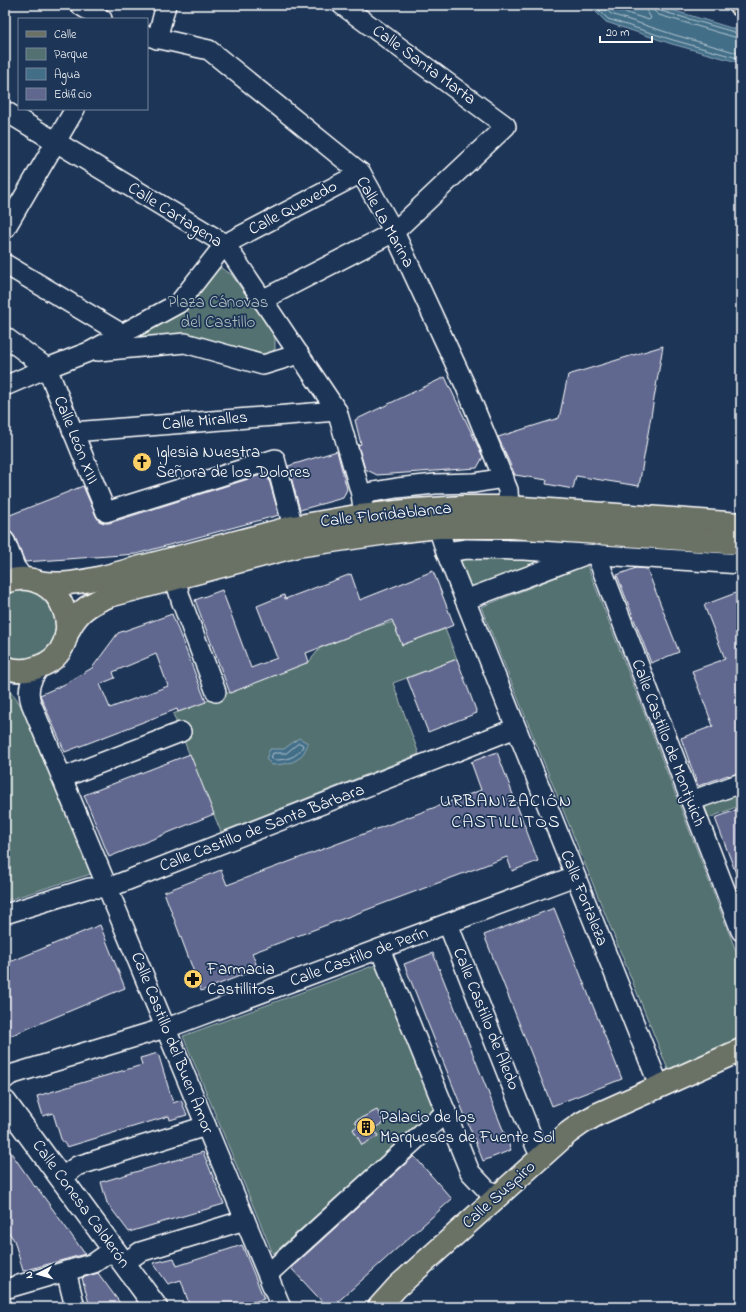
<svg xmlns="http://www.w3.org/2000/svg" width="746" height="1312" font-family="'Indie Flower',sans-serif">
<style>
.green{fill:#537170;stroke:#a9b8b8}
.water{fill:#426e88;stroke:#8ea8b8}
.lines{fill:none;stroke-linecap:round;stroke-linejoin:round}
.shore{stroke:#b3c5cf;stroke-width:1}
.building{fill:#61688f;stroke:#fff;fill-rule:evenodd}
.street-casing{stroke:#fff;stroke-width:22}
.secondary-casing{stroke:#fff;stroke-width:25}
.primary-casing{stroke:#fff;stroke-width:25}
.highway-casing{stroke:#fff;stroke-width:25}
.street{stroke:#1d3557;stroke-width:19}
.secondary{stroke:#1d3557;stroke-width:22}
.primary{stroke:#6b7165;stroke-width:22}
.highway{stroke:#6b7165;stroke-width:22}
.labels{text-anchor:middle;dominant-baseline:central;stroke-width:3.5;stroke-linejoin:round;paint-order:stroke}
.street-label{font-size:17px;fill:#fff;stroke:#1d3557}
.park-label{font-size:17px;fill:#b2bfbf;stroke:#1d3557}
.poi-label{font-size:17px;fill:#fff;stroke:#1d3557;text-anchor:start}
.neighbourhood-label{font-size:18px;letter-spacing:1px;fill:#fff;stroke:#1d3557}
</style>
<rect width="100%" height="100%" fill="#1d3557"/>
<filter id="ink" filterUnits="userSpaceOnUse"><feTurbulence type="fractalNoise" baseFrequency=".025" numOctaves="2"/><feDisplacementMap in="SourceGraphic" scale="8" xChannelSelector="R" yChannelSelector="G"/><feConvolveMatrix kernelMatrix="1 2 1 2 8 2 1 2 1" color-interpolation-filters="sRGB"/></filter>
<g filter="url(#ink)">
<g class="green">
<polygon points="221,268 231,274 275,336 275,349 267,356 119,343 210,270"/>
<polygon points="457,550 588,554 465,600"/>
<polygon points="587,565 741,964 741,1041 669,1072 481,607"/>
<polygon points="5,582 57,595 58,651 5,667"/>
<polygon points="393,622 402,645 445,629 457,659 393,683 419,754 221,832 173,714 309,662 320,648 371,628"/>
<polygon points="5,689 14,695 21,706 91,874 5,901"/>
<polygon points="741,793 741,805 709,818 704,805"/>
<polygon points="378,964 436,1108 273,1254 183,1036"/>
</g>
<g class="water">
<polygon points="574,5 656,5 741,31 741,63 672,44 606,22 593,9"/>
<path d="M299 738 308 743C302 762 291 764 272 765L266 759 270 749H284Z"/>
</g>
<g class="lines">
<g class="shore">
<polyline points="592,5 596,7 608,19 673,40 741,59"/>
<polyline points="602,5 611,14 675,35 741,54"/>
<polyline points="610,5 614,9 649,20 651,18 647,11 646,5"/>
<polyline points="652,5 654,11 659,15 741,39"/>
<polyline points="657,5 658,9 661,11 741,34"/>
<path d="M299 743 302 744 303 746C297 758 286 760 274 760L271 758 273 753H286Z"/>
</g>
</g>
<g class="building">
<polygon points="663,346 639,486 576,476 573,489 546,484 547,480 515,475 498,437 559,418 568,375"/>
<polygon points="445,377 483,457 477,468 377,475 365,469 358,445 361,444 355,420"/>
<polygon points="337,451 347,489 343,498 300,510 288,466"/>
<polygon points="267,473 279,515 136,554 25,562 15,537 12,533 8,530 5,524 5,517 83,486 96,516 99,521 104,523 109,523"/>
<polygon points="636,568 647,569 679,652 651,663 617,575"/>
<polygon points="433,571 454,625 402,645 392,620 306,653 309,662 230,693 195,600 222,590 251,668 277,658 257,606 284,595 285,599 351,574 360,600"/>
<polygon points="741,591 741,631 737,633 741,643 741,772 729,776 728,775 698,786 681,738 713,726 692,671 725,659 704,605"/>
<path d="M172 614 206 702 178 712 177 709 65 752 40 695 65 684 92 668 118 633ZM156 654 168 686 110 708 100 684 115 678 113 672Z"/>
<polygon points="457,659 477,713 428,732 407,678"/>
<polygon points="497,752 538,861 512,871 507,857 252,953 258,969 201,991 164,892 221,870 227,885 481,790 471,762"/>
<polygon points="190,754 214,814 109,857 84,795"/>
<polygon points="741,808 741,884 740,884 715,818"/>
<polygon points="554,908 622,1079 552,1106 484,935"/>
<polygon points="100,925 125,988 5,1038 5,964"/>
<polygon points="433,953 511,1150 483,1161 404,964"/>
<polygon points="158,1053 173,1103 181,1100 187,1115 170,1120 169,1116 67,1147 61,1139 53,1113 43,1116 37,1096 142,1065 140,1058"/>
<polygon points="377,1110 384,1123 374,1128 378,1136 362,1145 353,1129 358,1126 355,1121"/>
<polygon points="5,1144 35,1187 36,1186 85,1254 23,1271 14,1240 5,1227"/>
<polygon points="203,1152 224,1204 129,1232 107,1203 101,1182"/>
<polygon points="414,1156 452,1199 332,1307 327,1307 291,1268"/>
<polygon points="242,1245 264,1299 236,1307 190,1307 181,1280 168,1284 153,1263 174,1258 177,1266"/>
<polygon points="98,1273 123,1307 90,1307 82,1278"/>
</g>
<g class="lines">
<defs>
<g id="street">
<polyline points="80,5 102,19"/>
<polyline points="147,36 209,50 361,173 394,232 465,385 508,490 509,507"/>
<polyline points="157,39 166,5"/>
<polyline points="5,111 225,244 337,411 361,494 364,515"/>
<polyline points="5,229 75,109"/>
<polyline points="5,264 122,334"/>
<polyline points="262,300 394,232 506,126 342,5"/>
<polyline points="5,337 47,368 106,512 275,459 293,527"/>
<polyline points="98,351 185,343 263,365 299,354"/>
<polyline points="5,386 47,368 91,351 179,303 225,244 361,173"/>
<polyline points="73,432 337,411"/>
<polyline points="361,494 397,488 435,484 474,483 504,478"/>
<polyline points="438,527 446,552 656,1078 663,1085"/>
<polyline points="5,541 15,567 24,579"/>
<polyline points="446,552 467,549 524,550 741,564"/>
<polyline points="596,554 741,931"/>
<polyline points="175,578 181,600 216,692"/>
<polyline points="465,600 582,556"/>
<path d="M41 666C32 677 26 688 31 703L281 1307"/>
<polyline points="62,778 181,732"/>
<polyline points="691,801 741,783"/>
<polyline points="5,914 89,888 108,888 516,728"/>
<polyline points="448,924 536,1147 549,1150"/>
<polyline points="380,949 470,1172 488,1191 500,1194"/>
<polyline points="5,1079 10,1075 175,1025 575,876"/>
<polyline points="61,1178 77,1166 206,1126"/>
<polyline points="124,1263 140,1252 245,1220"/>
<polyline points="66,1271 75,1307"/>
<polyline points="268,1274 446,1112"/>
<polyline points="5,1289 94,1263 114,1249"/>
</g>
<polyline id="secondary" points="5,1102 156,1307"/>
<g id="primary">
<path d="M5 582C63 561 93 648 38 667 27 671 16 672 5 667"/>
<path d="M38 582C60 586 81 582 103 577L293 527 351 517 415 510 464 507H509L741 524"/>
<path d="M66 636C75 614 86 605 109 596L297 546 394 532 438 527H510L741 543"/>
<polyline points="379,1307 397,1287 568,1133 582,1123 598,1114 741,1050"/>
</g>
<polyline id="highway" points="740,5 741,5"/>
</defs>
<use href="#street" class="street-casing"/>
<use href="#secondary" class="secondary-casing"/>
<use href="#primary" class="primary-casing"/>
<use href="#highway" class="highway-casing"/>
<use href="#street" class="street"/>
<use href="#secondary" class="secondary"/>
<use href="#primary" class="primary"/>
<use href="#highway" class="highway"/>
</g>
</g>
<defs>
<symbol id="church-disc" viewBox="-11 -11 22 22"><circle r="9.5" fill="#ffd166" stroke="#1d3557"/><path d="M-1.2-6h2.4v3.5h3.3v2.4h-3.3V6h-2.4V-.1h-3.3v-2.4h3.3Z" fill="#111"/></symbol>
<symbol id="pharmacy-disc" viewBox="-11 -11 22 22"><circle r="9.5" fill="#ffd166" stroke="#1d3557"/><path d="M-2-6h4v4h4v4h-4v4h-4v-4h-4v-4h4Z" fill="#111"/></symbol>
<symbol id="building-disc" viewBox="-11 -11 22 22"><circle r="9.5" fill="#ffd166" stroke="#1d3557"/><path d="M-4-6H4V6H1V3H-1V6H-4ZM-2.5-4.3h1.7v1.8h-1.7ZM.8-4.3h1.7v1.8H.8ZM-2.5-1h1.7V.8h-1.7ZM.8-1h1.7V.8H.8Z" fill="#111"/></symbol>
</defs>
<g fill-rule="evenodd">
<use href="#church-disc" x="131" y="451" width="22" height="22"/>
<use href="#pharmacy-disc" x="182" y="968" width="22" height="22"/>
<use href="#building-disc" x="355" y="1116" width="22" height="22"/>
</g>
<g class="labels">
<g class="street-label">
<text transform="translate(424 65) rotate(36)">Calle Santa Marta</text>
<text transform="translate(293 208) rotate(-28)">Calle Quevedo</text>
<text transform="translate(175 215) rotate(32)">Calle Cartagena</text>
<text transform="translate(385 222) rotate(61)">Calle La Marina</text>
<text transform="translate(205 421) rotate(-5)">Calle Miralles</text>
<text transform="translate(76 440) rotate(68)">Calle León XIII</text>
<text transform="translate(386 515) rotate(-6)">Calle Floridablanca</text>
<text transform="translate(668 743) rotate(69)">Calle Castillo de Montjuich</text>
<text transform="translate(262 828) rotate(-21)">Calle Castillo de Santa Bárbara</text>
<text transform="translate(584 898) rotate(68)">Calle Fortaleza</text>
<text transform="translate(359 957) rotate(-20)">Calle Castillo de Perín</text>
<text transform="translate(486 1019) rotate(68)">Calle Castillo de Aledo</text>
<text transform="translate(172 1043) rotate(68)">Calle Castillo del Buen Amor</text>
<text transform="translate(499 1195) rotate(-42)">Calle Suspiro</text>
<text transform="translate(81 1204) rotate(54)">Calle Conesa Calderón</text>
</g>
<g class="park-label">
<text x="218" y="302">Plaza Cánovas<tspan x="218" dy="20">del Castillo</tspan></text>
</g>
<g class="poi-label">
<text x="156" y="452">Iglesia Nuestra<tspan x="156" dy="20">Señora de los Dolores</tspan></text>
<text x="207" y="969">Farmacia<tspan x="207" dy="20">Castillitos</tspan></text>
<text x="380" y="1117">Palacio de los<tspan x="380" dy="20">Marqueses de Fuente Sol</tspan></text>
</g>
<g class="neighbourhood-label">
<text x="506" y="802">URBANIZACIÓN<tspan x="506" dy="21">CASTILLITOS</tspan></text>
</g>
</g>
<rect width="746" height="1312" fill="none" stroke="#1d3557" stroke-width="20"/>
<rect x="10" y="10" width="726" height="1292" fill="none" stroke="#fff" stroke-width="1.5" filter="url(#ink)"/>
<rect x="18" y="18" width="130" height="92" fill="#1d3557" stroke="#77869a"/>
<rect x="26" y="31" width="20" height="6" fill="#6b7165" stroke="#77869a"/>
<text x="54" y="38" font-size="12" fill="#ffffff">Calle</text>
<rect x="26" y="48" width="20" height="12" fill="#537170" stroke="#77869a"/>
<text x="54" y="58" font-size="12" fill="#ffffff">Parque</text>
<rect x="26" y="68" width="20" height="12" fill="#426e88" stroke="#77869a"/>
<text x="54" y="78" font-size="12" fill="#ffffff">Agua</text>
<rect x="26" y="88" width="20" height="12" fill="#61688f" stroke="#77869a"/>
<text x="54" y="98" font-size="12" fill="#ffffff">Edificio</text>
<g transform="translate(38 1274) rotate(264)" stroke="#1d3557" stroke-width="3" paint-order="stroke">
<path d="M0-3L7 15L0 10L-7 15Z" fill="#ffffff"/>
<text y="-6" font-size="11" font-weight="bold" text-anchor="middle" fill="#ffffff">N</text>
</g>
<path d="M600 36v6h52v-6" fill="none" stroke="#ffffff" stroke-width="2"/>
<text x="606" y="36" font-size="12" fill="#ffffff" stroke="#1d3557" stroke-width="3" paint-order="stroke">20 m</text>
</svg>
